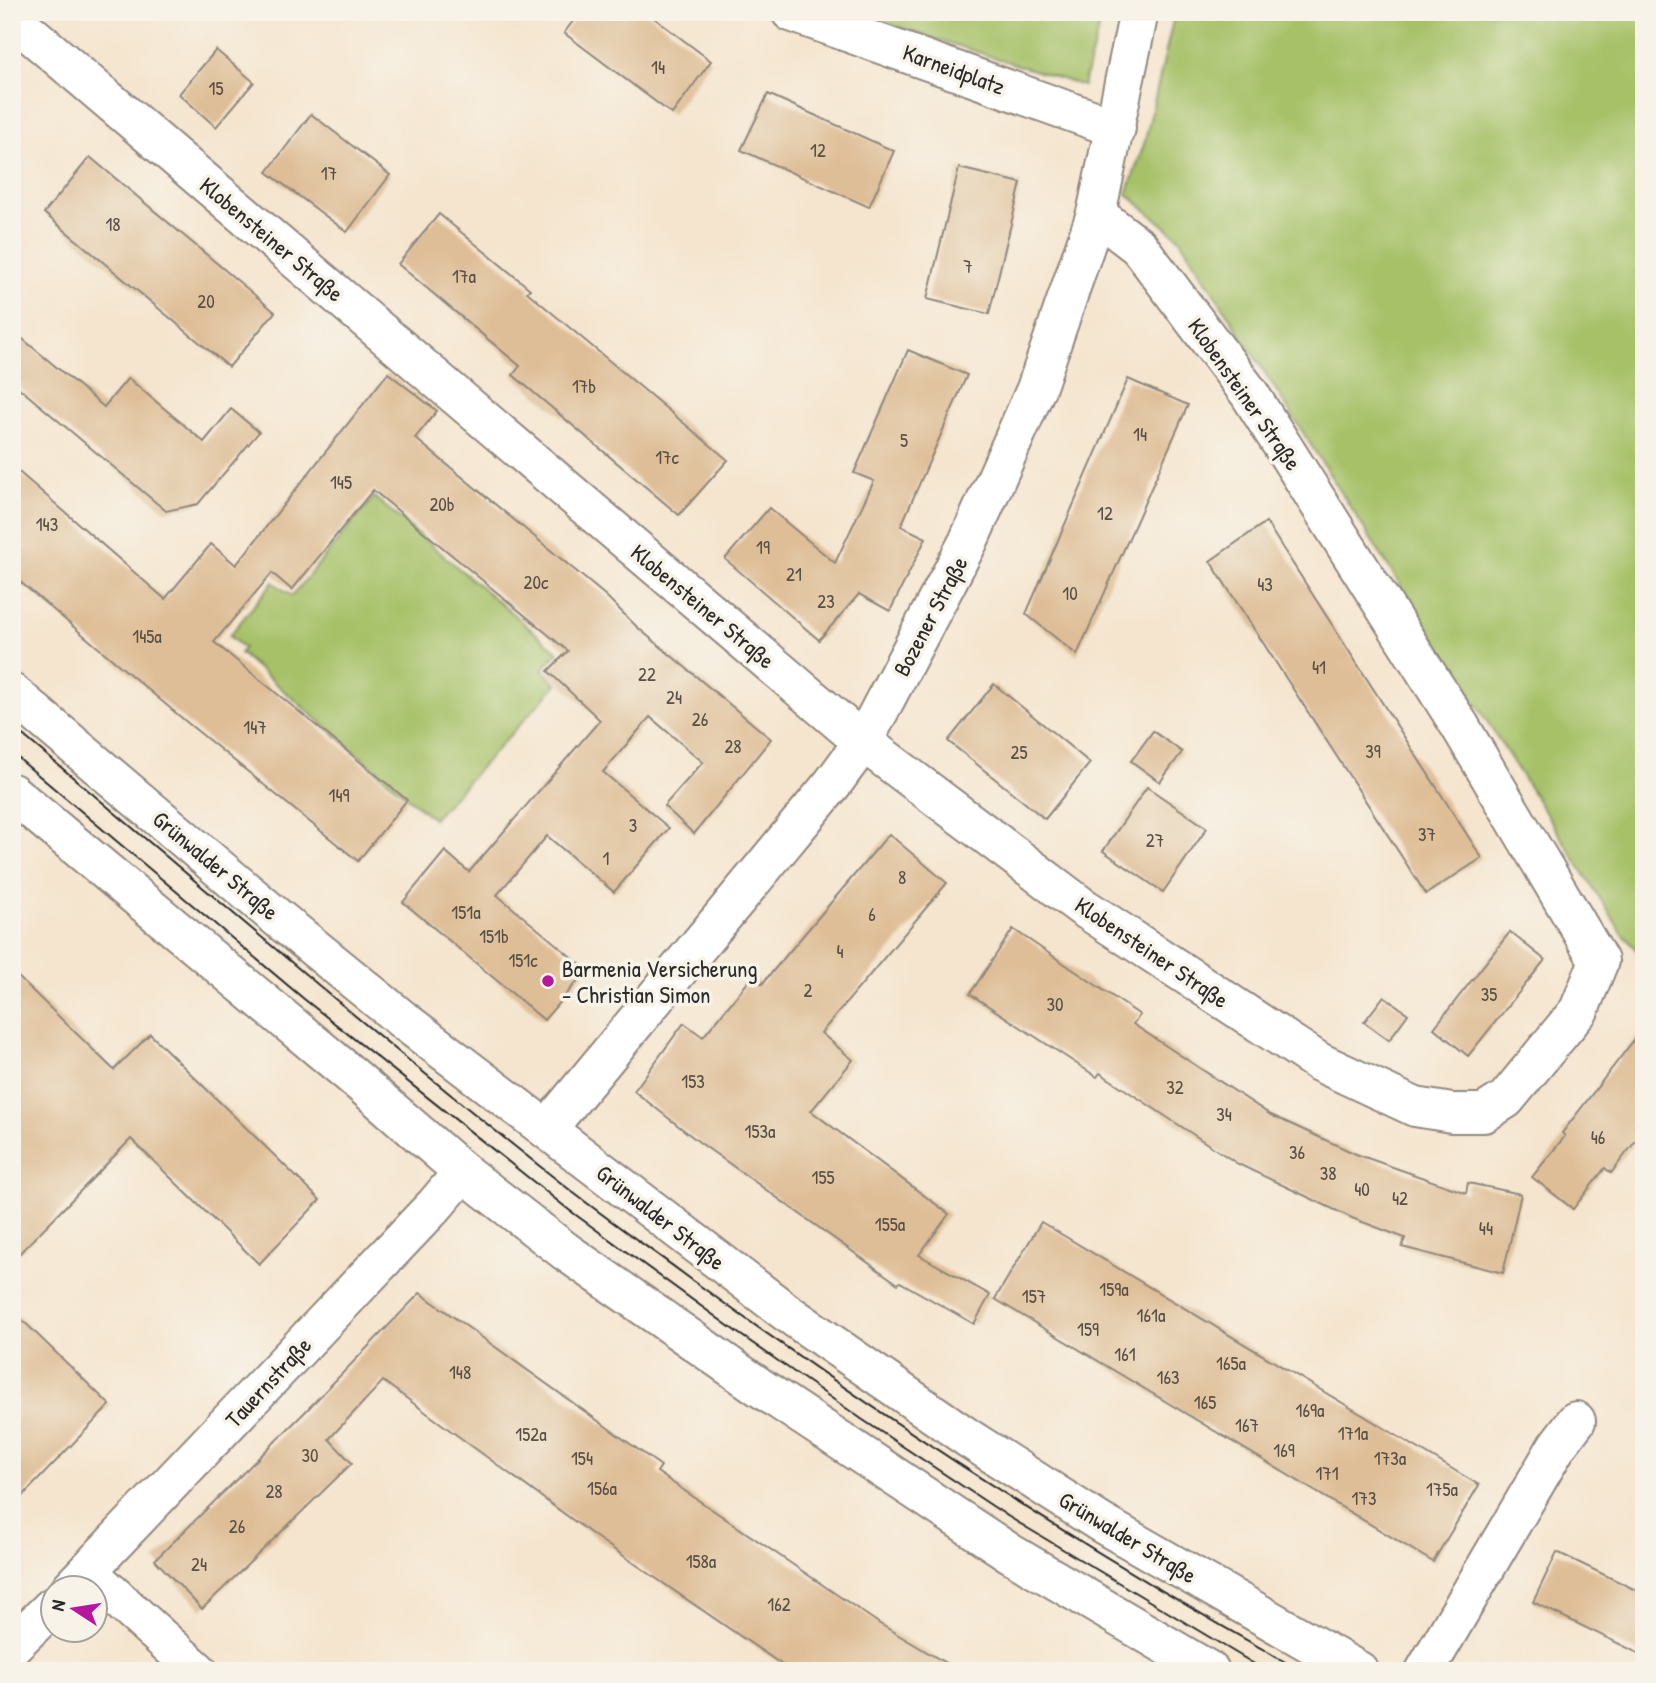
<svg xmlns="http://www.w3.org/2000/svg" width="1656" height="1683" font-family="'Patrick Hand',sans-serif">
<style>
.green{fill:#a6c168;stroke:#68764a;stroke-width:2}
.building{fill:#debe96}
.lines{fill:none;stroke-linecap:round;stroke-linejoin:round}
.minor-casing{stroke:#90887d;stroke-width:42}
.major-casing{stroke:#90887d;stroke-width:42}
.minor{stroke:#fff;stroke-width:38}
.major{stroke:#fff;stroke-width:38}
.tram{stroke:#2b2b2b;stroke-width:2}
.poi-dot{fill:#b5179e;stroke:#f7f3e8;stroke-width:2.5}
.labels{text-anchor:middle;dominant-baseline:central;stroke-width:7;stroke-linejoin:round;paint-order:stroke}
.number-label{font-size:19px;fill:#585046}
.street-label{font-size:23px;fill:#2b2b2b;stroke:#f7f3e8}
.poi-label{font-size:23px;fill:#2b2b2b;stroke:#f7f3e8;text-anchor:start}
</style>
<rect width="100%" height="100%" fill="#f7f3e8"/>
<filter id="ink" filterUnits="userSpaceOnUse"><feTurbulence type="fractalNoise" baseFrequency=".0143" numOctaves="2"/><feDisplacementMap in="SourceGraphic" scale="14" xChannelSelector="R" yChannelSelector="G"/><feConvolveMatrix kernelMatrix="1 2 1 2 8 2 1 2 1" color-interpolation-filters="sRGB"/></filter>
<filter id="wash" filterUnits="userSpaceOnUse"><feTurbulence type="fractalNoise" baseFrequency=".00686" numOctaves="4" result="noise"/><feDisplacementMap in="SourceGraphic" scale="28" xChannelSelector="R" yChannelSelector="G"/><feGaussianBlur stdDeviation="1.57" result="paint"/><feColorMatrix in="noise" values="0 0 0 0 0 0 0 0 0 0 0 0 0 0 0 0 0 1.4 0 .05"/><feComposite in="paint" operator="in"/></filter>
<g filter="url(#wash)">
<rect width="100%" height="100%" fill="#f5e5cf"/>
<g class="green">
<polygon points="853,12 1103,12 1083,86"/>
<polygon points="1175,12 1644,12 1644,959 1622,933 1179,238 1127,194 1145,141"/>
<polygon points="374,497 558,652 542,670 557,684 433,819 240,653 244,648 229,636 273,582 292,596"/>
</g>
<g id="blocks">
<g class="building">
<polygon points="580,12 646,12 711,61 672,114 564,33"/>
<polygon points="216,50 254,82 216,127 179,94"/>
<polygon points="768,94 894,151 869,207 741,150"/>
<polygon points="311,114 390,175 347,232 267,172"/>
<polygon points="90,157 275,312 229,367 44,213"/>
<polygon points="959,168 1021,183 989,314 927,299"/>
<polygon points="439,214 530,289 527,292 728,460 679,515 513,375 520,366 398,264"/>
<polygon points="12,330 104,407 128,378 204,442 231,409 259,432 198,504 166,511 12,382"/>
<polygon points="908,350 967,375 901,526 926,538 890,611 859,594 819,640 725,559 769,508 835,563 874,481 854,473"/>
<polygon points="388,373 437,411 415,438 606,596 637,627 771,739 694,834 664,806 703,762 650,717 603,772 669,828 614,892 547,836 497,895 587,970 544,1020 403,902 445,851 469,872 600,720 548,671 568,651 373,490 292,590 272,573 214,642 407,800 358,861 189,724 12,575 12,466 165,599 211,544 236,565"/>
<polygon points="1128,379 1188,405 1077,655 1026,614"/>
<polygon points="1266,522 1482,858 1426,894 1210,561"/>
<polygon points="994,684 1090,763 1045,819 948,741"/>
<polygon points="1153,731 1182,752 1160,782 1131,761"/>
<polygon points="1147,787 1207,828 1163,892 1103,851"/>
<polygon points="889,834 947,883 821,1033 853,1060 811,1111 949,1214 919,1255 990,1295 974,1324 900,1282 898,1284 699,1142 634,1091 684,1023 703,1037 753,976 762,984"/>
<polygon points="1013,929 1140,1015 1133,1024 1271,1115 1356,1154 1466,1193 1468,1183 1521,1194 1503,1273 1402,1247 1405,1238 1352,1218 1238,1164 1100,1073 1097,1077 970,994"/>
<polygon points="1510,932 1545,960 1468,1056 1434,1028"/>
<polygon points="12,971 114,1070 150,1034 320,1200 259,1264 131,1139 12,1261"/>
<polygon points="1384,996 1408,1014 1389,1040 1364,1022"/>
<polygon points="1644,1027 1644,1130 1611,1173 1605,1168 1573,1209 1532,1177 1565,1136 1562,1133"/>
<polygon points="1041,1222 1479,1485 1433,1562 995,1299"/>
<polygon points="420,1293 661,1466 657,1472 880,1624 959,1671 791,1671 596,1537 383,1381 329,1439 352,1463 202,1609 155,1560 304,1413"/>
<polygon points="12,1310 110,1405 12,1507"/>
<polygon points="1557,1552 1644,1594 1644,1656 1533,1602"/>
</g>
</g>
</g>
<g filter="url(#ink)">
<use href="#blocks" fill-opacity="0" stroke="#90887d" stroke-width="2"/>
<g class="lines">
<defs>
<g id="minor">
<polyline points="791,12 1116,128"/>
<polyline points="12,18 863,742 1081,906 1319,1062 1415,1107 1452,1113 1484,1113 1506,1099 1579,1010 1599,961 1460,726 1249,393 1139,247 1096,214"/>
<polyline points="547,1129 833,783 863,742 968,542 1036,389 1096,214 1139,12"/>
<polyline points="88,1572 198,1671"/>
<polyline points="71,1588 435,1205 463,1172"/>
<polyline points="12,1646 52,1607"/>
<polyline points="1425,1671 1557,1446 1576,1421"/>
</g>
<g id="major">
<polyline points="12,693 274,915 403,1020 786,1312 968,1438 1101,1523 1359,1671"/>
<polyline points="12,793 350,1074 463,1172 565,1251 758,1386 1010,1553 1210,1671"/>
</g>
</defs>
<use href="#minor" class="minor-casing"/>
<use href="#major" class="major-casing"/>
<use href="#minor" class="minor"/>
<use href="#major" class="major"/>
<g class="tram">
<path d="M12 726C199 883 383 1044 575 1194 613 1223 653 1251 692 1280 887 1422 1090 1553 1301 1671"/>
<polyline points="12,753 304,999 569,1210 738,1333 863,1420 1009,1517 1266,1671"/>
</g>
</g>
</g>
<circle class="poi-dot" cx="548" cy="981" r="7"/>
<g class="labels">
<g class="number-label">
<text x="658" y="67">14</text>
<text x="216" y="88">15</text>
<text x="818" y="150">12</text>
<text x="329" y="173">17</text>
<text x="113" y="224">18</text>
<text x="968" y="266">7</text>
<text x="464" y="276">17a</text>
<text x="206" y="301">20</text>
<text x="584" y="386">17b</text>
<text x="1140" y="434">14</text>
<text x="904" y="440">5</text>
<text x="667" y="457">17c</text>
<text x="341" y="482">145</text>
<text x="442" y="504">20b</text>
<text x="1105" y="513">12</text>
<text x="47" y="524">143</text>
<text x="763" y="547">19</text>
<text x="794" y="574">21</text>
<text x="536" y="582">20c</text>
<text x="1265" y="584">43</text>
<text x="1070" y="593">10</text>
<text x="826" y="601">23</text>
<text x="147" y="636">145a</text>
<text x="1319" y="667">41</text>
<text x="647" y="674">22</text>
<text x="674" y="697">24</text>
<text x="700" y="719">26</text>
<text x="255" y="727">147</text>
<text x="733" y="746">28</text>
<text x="1373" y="751">39</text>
<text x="1019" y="752">25</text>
<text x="339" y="795">149</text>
<text x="633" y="825">3</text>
<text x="1427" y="834">37</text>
<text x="1155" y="840">27</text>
<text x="606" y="858">1</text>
<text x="902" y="877">8</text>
<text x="466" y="912">151a</text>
<text x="872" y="914">6</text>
<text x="494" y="936">151b</text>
<text x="840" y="951">4</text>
<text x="523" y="960">151c</text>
<text x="808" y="990">2</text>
<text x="1489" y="994">35</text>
<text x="1055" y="1004">30</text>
<text x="693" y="1081">153</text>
<text x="1175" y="1087">32</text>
<text x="1224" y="1114">34</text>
<text x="760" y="1131">153a</text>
<text x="1598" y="1137">46</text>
<text x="1297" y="1152">36</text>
<text x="1328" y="1173">38</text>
<text x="823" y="1177">155</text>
<text x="1362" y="1189">40</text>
<text x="1400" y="1198">42</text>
<text x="890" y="1224">155a</text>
<text x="1486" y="1228">44</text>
<text x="1114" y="1289">159a</text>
<text x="1034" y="1296">157</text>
<text x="1151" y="1315">161a</text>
<text x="1088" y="1329">159</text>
<text x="1125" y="1354">161</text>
<text x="1231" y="1363">165a</text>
<text x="460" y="1372">148</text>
<text x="1168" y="1377">163</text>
<text x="1205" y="1402">165</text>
<text x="1310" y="1410">169a</text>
<text x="1247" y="1425">167</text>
<text x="1353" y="1433">171a</text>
<text x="531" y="1434">152a</text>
<text x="1284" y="1450">169</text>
<text x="310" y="1455">30</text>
<text x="582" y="1458">154</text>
<text x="1390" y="1458">173a</text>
<text x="1327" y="1473">171</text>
<text x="602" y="1488">156a</text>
<text x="1442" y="1489">175a</text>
<text x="274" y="1491">28</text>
<text x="1364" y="1498">173</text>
<text x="237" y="1526">26</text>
<text x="701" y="1561">158a</text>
<text x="199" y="1564">24</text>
<text x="779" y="1604">162</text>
</g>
<g class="street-label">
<text transform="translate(954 69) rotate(20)">Karneidplatz</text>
<text transform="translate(272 239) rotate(40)">Klobensteiner Straße</text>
<text transform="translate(1245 394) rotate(55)">Klobensteiner Straße</text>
<text transform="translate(703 606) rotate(40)">Klobensteiner Straße</text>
<text transform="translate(930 616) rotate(-62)">Bozener Straße</text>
<text transform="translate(216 865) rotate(40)">Grünwalder Straße</text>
<text transform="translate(1152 952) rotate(34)">Klobensteiner Straße</text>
<text transform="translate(661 1217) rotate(38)">Grünwalder Straße</text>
<text transform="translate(268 1382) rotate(-47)">Tauernstraße</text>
<text transform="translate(1128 1537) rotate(31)">Grünwalder Straße</text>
</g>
<g class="poi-label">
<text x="562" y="968">Barmenia Versicherung<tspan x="562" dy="26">- Christian Simon</tspan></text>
</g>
</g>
<rect width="1656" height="1683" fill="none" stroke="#f7f3e8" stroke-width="42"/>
<g transform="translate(74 1609) rotate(282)"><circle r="33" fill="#f7f3e8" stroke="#a5a39c" stroke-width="2"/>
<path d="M0-5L12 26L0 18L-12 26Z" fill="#b5179e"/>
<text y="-10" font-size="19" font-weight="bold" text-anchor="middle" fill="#2b2b2b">N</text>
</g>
</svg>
